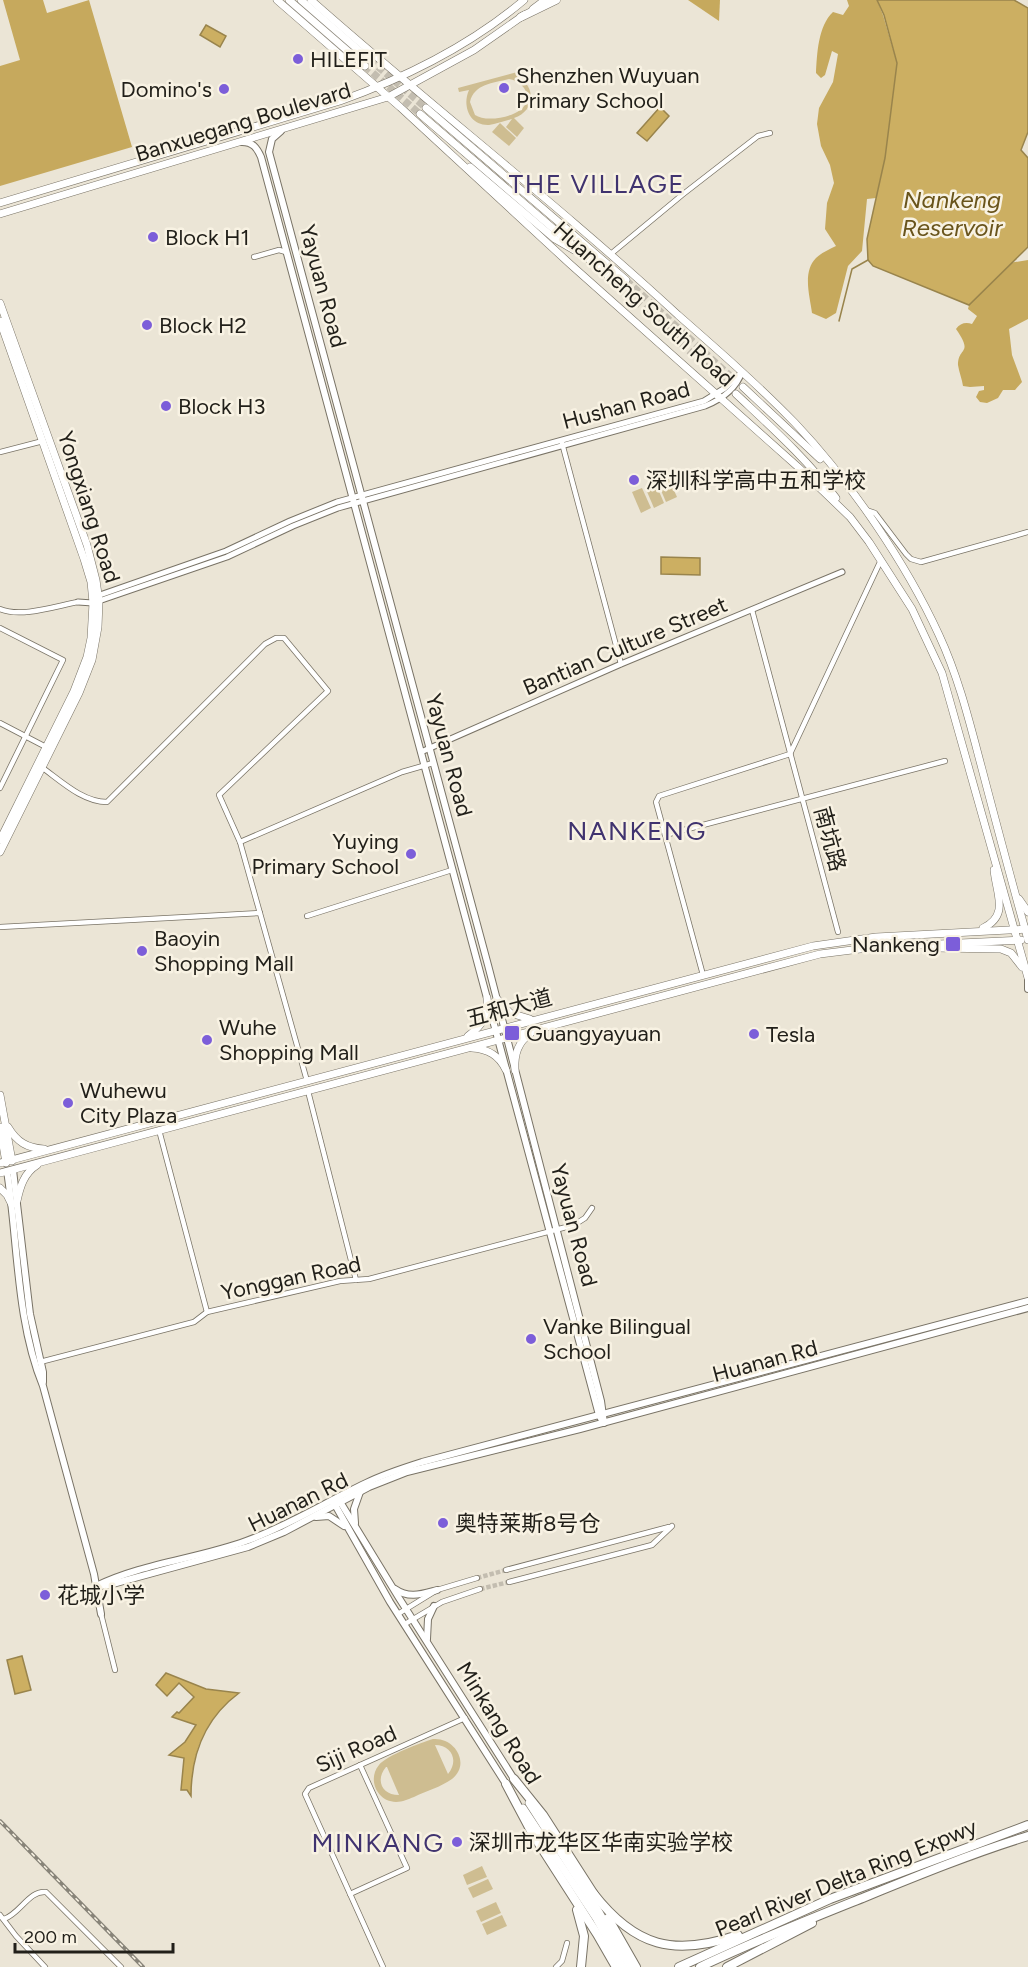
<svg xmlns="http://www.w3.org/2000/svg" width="1028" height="1967" font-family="Figtree,'Noto Sans SC',sans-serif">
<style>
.green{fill:#cebd91;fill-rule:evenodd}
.forest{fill:#c6a95d}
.water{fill:#ccaf62;stroke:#99844c;stroke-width:1.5}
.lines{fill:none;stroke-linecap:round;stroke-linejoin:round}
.stream{stroke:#99844c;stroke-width:1.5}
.minor-tunnel{stroke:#c3bdb0;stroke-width:4.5;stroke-dasharray:4.5 2;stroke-linecap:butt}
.primary-tunnel{stroke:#c3bdb0;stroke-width:7;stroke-dasharray:7 3.5;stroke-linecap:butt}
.minor-casing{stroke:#797366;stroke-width:6}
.tertiary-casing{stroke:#797366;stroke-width:7}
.secondary-casing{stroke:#797366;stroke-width:8}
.primary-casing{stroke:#797366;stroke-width:8}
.trunk-casing{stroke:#797366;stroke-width:9}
.motorway-casing{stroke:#797366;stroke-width:10}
.minor{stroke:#fff;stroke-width:4.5}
.tertiary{stroke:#fff;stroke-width:5}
.secondary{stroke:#fff;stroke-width:6}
.primary{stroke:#fff;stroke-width:7}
.trunk{stroke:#fff;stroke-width:8}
.motorway{stroke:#fff;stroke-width:8}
.rail-casing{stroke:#888479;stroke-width:4}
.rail{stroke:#f8f2e3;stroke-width:1.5;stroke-dasharray:4.5;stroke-linecap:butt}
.poi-dot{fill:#7c5ed9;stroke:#f8f2e3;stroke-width:2}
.labels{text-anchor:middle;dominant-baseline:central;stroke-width:5;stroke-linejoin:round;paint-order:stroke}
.poi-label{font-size:22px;fill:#211f19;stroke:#f8f2e3;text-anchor:start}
.street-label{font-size:22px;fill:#211f19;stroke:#f8f2e3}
.water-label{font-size:24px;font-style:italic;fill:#69541b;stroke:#f8f2e3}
.quarter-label{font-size:26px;letter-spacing:1.5px;fill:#40336f;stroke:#f8f2e3}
</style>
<rect width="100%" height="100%" fill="#ebe5d6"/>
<g class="green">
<path d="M525 70 527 74 519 77C537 89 534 111 514 118L524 128 517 137 506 127 512 119C505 121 496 124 489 125 469 126 462 105 469 90L459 92 458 88ZM509 79C524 81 535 99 520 110 510 118 485 122 475 115L470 102C474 84 493 83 509 79Z"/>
<polygon points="500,123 516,138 509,146 492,132"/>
<polygon points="668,477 677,497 666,502 657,481"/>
<polygon points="655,482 664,503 654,508 645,487"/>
<polygon points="642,488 651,508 641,513 632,492"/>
<path d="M433 1739C455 1737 471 1764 452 1779 441 1787 426 1791 414 1797 408 1799 403 1802 396 1802 377 1802 367 1779 379 1765 387 1755 421 1743 433 1739ZM435 1745C452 1745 459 1761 448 1774ZM386 1767H387L399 1795C382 1795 375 1780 386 1767Z"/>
<polygon points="482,1866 487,1877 467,1885 463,1875"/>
<polygon points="488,1879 493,1889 473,1898 468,1888"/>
<polygon points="496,1902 501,1913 481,1922 476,1911"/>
<polygon points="502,1915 507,1926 487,1935 482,1924"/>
</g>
<g class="forest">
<polygon points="3,0 43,0 47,13 89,0 132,147 0,186 0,66 20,60"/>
<polygon points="688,0 720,0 719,21"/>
<path d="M847 0H877L883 15 897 63 885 158 876 198 867 199 862 251 848 266 836 313 826 319 812 313C810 297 802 272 816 258 821 253 830 249 836 246L825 229 827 203 834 183 830 165 821 146 817 124 819 108 833 82 838 54 832 51 825 75 821 78 816 73C817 54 818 26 833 12L843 15 849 6Z"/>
<path d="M1028 260V319L1009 329 1012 355 1022 382 1015 390H1003L998 398 987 403 980 402 976 397 979 391 984 390V386L970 387 963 386C962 379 959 372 958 365 958 346 974 355 956 329 960 323 966 322 972 324L977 316 968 309 969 305 1009 263Z"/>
</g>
<g class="water">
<polygon points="877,0 1014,0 1028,8 1028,132 1021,150 1028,158 1028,247 969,305 873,266 868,260 867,239 885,158 897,63 884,15"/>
<polygon points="206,25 226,36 220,47 200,35"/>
<polygon points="660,107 669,116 647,141 637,133"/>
<polygon points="661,557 700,558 700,575 661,574"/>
<polygon points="22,1656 31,1690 15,1694 7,1660"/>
<path d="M166 1673 206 1689 239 1693C204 1719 191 1754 191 1796L187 1790H181L184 1758 169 1755 185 1742 196 1725 172 1717 177 1712 179 1713 194 1697 179 1683 167 1696 156 1685Z"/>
</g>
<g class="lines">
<polyline class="stream" points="839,321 852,269 868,260"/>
<g class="minor-tunnel">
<polyline points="477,1578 506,1570"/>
<polyline points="480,1589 509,1582"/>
</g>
<g class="primary-tunnel">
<polyline points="370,60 426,108"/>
<polyline points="365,66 420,114"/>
<polyline points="626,280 739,384"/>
<polyline points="620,286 730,389"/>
</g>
<defs>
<g id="minor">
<polyline points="612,253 682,195 758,136 770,133"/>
<polyline points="254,257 279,250 286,252"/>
<polyline points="562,443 621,664"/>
<polyline points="0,452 43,441"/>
<polyline points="866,510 875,513 906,554 911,559 921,562 1028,532"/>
<path d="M0 609C21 618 56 606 78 602"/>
<polyline points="752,610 838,932"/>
<polyline points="0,628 63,660 0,788"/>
<polyline points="0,723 46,747"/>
<path d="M40 766C60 780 82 802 107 802L265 644 276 638H284L328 691 219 795 240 842 307 1081"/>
<polyline points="665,835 945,761"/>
<polyline points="240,842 402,772 433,763"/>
<polyline points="307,916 452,870"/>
<polyline points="0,927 260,913"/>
<polyline points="703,975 656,802 659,796 790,754 881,560"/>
<polyline points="308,1091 356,1280"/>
<polyline points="159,1130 207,1312"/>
<polyline points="40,1362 194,1322 207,1312 340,1281 369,1279 574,1225 585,1218 592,1208"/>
<polyline points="506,1570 669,1527"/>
<polyline points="509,1582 652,1545 672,1526"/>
<polyline points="101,1614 115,1670"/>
<polyline points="398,1614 437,1590 477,1578"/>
<polyline points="405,1624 442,1602 480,1589"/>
<polyline points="350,1894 407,1868 360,1765"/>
<polyline points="0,1915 16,1936 45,1967"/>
<path d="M4 1919C20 1914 29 1890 46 1892L121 1967"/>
<polyline points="383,1967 305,1794 309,1788 465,1718"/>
<polyline points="556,1967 562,1961 567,1943"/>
</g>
<g id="tertiary">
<polyline points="97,596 226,551 290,521 337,502 704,401 725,388 741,373"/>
<path d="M78 602 93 603 227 557 293 526 338 508 705 406C720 400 736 389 742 372"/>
<polyline points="421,752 621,664 842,572"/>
</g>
<g id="secondary">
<polyline points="281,131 272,139 269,152 488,965 601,1401 604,1423"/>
<path d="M242 142C253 142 257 148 261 157L599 1415 603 1422"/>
<polyline points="1028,976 1028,989"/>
<polyline points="13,1170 30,1314 43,1372 43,1382"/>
<path d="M7 1171C18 1240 16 1321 43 1386L94 1574 101 1614"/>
<polyline points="339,1500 399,1598 514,1779"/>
<polyline points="334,1503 390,1602 506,1784"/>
<polyline points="316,1517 329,1516 344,1526"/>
<polyline points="355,1523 354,1509 360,1492"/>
<path d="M96 1586C143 1563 197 1559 246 1541 288 1526 326 1502 366 1483 384 1474 403 1468 422 1462L1028 1301"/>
<polyline points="100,1586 109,1585 248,1547 284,1532 369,1487 407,1472 580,1429 1028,1308"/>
<path d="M395 1589C409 1599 422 1594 437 1590"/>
<polyline points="427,1639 428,1619 434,1606"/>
</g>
<g id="primary">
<polyline points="277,0 400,107 570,264 798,467 850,517 869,542 912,609 942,673 1028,978"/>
<polyline points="289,0 365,66"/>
<polyline points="301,0 370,60"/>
<path d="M311 0C432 107 560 206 678 315 718 350 758 385 795 423 850 481 906 563 939 635 959 678 970 724 982 769 997 826 1012 883 1028 940"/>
<polyline points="533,9 545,0"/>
<polyline points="426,108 626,280"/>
<polyline points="420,114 620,286"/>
<polyline points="470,167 555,239 574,250"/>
<path d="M0 203 340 101C404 78 472 44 524 0"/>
<polyline points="0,214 388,97 474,50 524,15"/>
<polyline points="0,303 87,545 96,580 99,601 98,627 92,660 79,693 0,852"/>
<polyline points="0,321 84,559 91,582 93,603 91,638 87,657 74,691 0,840"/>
<polyline points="743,387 820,459"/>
<path d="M736 394C771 427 807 459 836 498"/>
<polyline points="1019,899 1028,912"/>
<path d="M983 928C1010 915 996 893 994 870"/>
<polyline points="936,948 1001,949 1011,953 1022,967"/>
<polyline points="497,999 510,1013 530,1019"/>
<path d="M468 1036C483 1025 488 1016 487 998"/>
<path d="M472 1048C488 1049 499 1055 506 1070"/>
<path d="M515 1070C514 1054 518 1042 531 1033"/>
<polyline points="0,1095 12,1161"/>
<polyline points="0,1127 6,1163"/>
<path d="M8 1127C17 1142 27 1148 44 1149"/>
<polyline points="0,1163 813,946 876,937 1028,929"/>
<polyline points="0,1173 820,954 876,947 1021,940"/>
<polyline points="0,1188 7,1195 12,1205"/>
<path d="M17 1201C20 1187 24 1173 37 1165"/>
<polyline points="529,1803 599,1912 630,1967"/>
<polyline points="523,1808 596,1918 623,1967"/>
</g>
<polyline id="trunk" points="521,17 556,0"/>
<g id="motorway">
<polyline points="514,1779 543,1815 595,1896"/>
<polyline points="506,1784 532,1833 597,1934 616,1967"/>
<path d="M593 1893C635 1947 674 1957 738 1935"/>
<polyline points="577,1910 584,1936 581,1967"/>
<polyline points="608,1918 636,1967"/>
<polyline points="679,1967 830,1899 1028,1825"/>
<path d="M700 1967C754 1941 810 1919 865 1897 919 1875 973 1853 1028 1836"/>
<polyline points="727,1967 812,1923"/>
</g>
</defs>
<use href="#minor" class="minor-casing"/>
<use href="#tertiary" class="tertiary-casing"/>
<use href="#secondary" class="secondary-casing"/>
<use href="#primary" class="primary-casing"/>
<use href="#trunk" class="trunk-casing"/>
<use href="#motorway" class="motorway-casing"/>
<use href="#minor" class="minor"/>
<use href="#tertiary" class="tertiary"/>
<use href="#secondary" class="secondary"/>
<use href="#primary" class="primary"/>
<use href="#trunk" class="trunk"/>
<use href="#motorway" class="motorway"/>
<defs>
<polyline id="rail" points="0,1821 143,1967"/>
</defs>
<use href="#rail" class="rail-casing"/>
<use href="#rail" class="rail"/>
</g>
<g class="poi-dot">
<circle cx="298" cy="59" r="6"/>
<circle cx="504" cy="88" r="6"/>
<circle cx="224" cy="89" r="6"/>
<circle cx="153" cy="237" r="6"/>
<circle cx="147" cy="325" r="6"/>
<circle cx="166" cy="406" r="6"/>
<circle cx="634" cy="480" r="6"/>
<circle cx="411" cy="854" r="6"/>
<rect x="945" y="936" width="16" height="16" rx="3"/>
<circle cx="142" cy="951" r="6"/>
<rect x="504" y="1025" width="16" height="16" rx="3"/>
<circle cx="754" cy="1034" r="6"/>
<circle cx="207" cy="1040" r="6"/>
<circle cx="68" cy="1103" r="6"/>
<circle cx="531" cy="1339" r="6"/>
<circle cx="443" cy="1523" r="6"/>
<circle cx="45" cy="1595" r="6"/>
<circle cx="457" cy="1842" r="6"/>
</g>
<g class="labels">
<g class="poi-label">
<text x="310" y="59">HILEFIT</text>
<text x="516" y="75">Shenzhen Wuyuan<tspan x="516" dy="25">Primary School</tspan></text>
<text x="212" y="89" text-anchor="end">Domino's</text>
<text x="165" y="237">Block H1</text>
<text x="159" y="325">Block H2</text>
<text x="178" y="406">Block H3</text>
<text x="646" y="480">深圳科学高中五和学校</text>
<text x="399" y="841" text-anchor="end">Yuying<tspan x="399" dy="25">Primary School</tspan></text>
<text x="154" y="938">Baoyin<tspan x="154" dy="25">Shopping Mall</tspan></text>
<text x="940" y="944" text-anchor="end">Nankeng</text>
<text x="219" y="1027">Wuhe<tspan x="219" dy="25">Shopping Mall</tspan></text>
<text x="526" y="1033">Guangyayuan</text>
<text x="766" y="1034">Tesla</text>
<text x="80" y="1090">Wuhewu<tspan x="80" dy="25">City Plaza</tspan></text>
<text x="543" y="1326">Vanke Bilingual<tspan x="543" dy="25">School</tspan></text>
<text x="455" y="1523">奥特莱斯8号仓</text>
<text x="57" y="1595">花城小学</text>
<text x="469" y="1842">深圳市龙华区华南实验学校</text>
</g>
<g class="street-label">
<text transform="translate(243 122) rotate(-17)">Banxuegang Boulevard</text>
<text transform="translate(323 286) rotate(75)">Yayuan Road</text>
<text transform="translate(644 304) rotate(42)">Huancheng South Road</text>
<text transform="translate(626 405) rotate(-15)">Hushan Road</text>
<text transform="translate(89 507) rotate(72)">Yongxiang Road</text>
<text transform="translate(625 646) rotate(-23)">Bantian Culture Street</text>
<text transform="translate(449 755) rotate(75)">Yayuan Road</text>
<text transform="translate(830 839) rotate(75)">南坑路</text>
<text transform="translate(509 1008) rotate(-15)">五和大道</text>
<text transform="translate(574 1225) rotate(75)">Yayuan Road</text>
<text transform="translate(291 1278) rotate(-12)">Yonggan Road</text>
<text transform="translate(765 1361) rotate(-15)">Huanan Rd</text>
<text transform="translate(298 1502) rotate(-26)">Huanan Rd</text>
<text transform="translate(499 1723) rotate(58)">Minkang Road</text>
<text transform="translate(356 1749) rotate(-24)">Siji Road</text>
<text transform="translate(846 1878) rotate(-22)">Pearl River Delta Ring Expwy</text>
</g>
<g class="water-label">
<text x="952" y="199">Nankeng<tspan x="952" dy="28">Reservoir</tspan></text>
</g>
<g class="quarter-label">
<text x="597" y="184">THE VILLAGE</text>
<text x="637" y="831">NANKENG</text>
<text x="378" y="1843">MINKANG</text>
</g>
</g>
<path d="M15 1943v9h158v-9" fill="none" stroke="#211f19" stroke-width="3"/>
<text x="24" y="1943" font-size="18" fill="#211f19" stroke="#f8f2e3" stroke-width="4.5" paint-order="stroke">200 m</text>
</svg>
